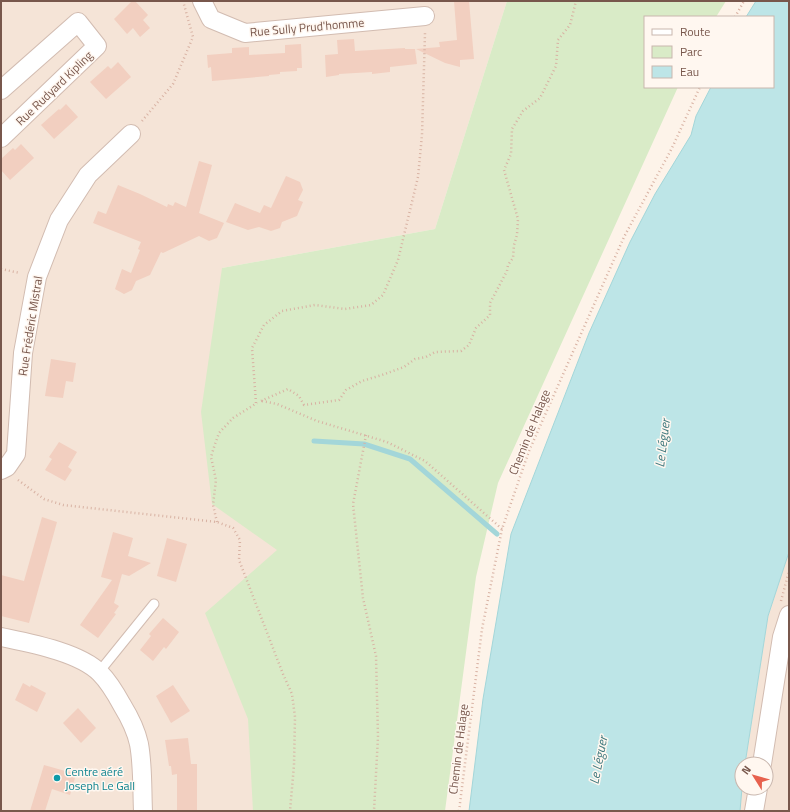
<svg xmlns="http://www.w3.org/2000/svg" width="790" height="812" font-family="'Titillium Web',sans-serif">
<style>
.residential{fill:#f5e4d7}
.green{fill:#d9ebc7}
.water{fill:#bde5e7;stroke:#a3d6d9}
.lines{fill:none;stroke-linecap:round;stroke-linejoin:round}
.stream{stroke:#a3d6d9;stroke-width:5}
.building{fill:#f2cfc0}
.service-casing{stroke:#d2bcb1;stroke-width:11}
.minor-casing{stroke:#d2bcb1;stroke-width:20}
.path{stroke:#d8b2a3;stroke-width:2.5;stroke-dasharray:1 3;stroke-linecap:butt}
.service{stroke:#fff;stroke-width:9}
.minor{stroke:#fff;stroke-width:18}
.culture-dot{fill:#0f9aa8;stroke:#fff7f0;stroke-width:1.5}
.labels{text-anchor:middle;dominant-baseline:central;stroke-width:3;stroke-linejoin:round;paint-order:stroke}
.street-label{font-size:12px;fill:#78574c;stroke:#fff7f0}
.culture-label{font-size:12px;fill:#0d838f;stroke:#fff7f0;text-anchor:start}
.water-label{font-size:13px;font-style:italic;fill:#3f787d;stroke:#fff7f0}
</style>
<rect width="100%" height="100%" fill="#fdf3e9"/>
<g class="residential">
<polygon points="1,1 507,1 435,229 222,268 302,568 348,811 1,811"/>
<polygon points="789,552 789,811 740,811 742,788 766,788 766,764 745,764 768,616"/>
</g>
<polygon class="green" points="507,1 726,1 716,17 645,17 645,87 678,87 498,483 476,577 445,811 253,811 248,719 205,613 277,550 212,504 201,412 222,268 435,229"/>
<polygon class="water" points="756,1 789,1 789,552 768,616 745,764 742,764 742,788 740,811 469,811 483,699 511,534 589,333 630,242 655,194 691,135 696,116 711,87 773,87 773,17 746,17"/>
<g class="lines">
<polyline class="stream" points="314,441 364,444 410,459 497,534"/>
</g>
<g class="building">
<polygon points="132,1 135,1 148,15 143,20 150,28 140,37 133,28 127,34 114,19"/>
<polygon points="454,1 469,1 474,59 460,60 460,67 445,63 416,49 440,47 439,42 457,40"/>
<polygon points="354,39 355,51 405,48 405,49 415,49 417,64 390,67 390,72 372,74 372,72 339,74 339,75 326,77 325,55 338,54 337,40"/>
<polygon points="301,44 302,68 297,68 297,71 280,72 280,74 269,75 269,76 212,81 211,67 208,68 207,55 232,53 232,48 249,47 249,55 285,53 285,45"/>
<polygon points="118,62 131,77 106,99 90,82 108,66 111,69"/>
<polygon points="66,104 78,117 54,139 41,125 59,109 60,110"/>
<polygon points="21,144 34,158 10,180 1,170 1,159 13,148 15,150"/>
<polygon points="199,161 212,165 199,213 224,223 217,238 209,241 199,236 163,253 161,252 150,275 136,281 132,290 124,294 115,289 122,269 131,273 140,250 138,249 141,242 93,223 98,211 106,214 118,185 140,194 167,207 168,204 173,206 175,202 186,207"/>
<polygon points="286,176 300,182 303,190 298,200 303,202 297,216 282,222 280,228 271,231 259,227 248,230 226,222 235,203 260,213 264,205 271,208"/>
<polygon points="51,359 76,363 73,382 66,381 63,398 45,396"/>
<polygon points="59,442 77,452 68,467 72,470 65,481 45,470 52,459 49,457"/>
<polygon points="42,517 57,522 29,623 1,616 1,575 24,581"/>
<polygon points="113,532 133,538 128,556 151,563 129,576 122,574 114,603 119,606 114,613 116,614 98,638 80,625 112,580 101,577"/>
<polygon points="167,538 187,544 176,582 157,576"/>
<polygon points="163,618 179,632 166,649 164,647 153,661 140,650 151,636 149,634"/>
<polygon points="23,683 30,687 31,685 46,693 37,712 15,700"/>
<polygon points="173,685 190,711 171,723 156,696"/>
<polygon points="78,708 96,728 81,743 63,723"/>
<polygon points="188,738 191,764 197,764 197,811 177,811 177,774 172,775 171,766 169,766 165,740"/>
<polygon points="44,765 76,774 70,795 52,789 45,811 30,811"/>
</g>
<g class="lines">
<defs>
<polyline id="service" points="99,672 154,604"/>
<g id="minor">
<polyline points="202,1 211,19 245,33 425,16"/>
<polyline points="1,90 78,22 97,46 1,138"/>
<polyline points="1,470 7,467 16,454 23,353 37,277 59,220 88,175 131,134"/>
<path d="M1 637C29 643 79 652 100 673 109 682 116 694 122 705 130 718 136 730 139 744 143 766 142 789 143 811"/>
<polyline points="762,764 782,637 789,615"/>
<polyline points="754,811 758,788"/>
</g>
</defs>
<use href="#service" class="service-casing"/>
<use href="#minor" class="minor-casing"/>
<g class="path">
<polyline points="735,17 744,1"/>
<polyline points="142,121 173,84 193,37 183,1"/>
<polyline points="1,269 20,273"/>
<polyline points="261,401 288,389 299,396 304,405 339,400 346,390 362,381 382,375 404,367 415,359 426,357 435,352 461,351 469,345 476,328 490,315 490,303 507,271 508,265 513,258 514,245 517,235 518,219 504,170 511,154 512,129 523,111 540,98 556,66 558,40 570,25 576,1"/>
<polyline points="262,401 277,404 317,421 387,442 425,461 502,529"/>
<polyline points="256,403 252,348 264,325 282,311 315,305 345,309 371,305 383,295 398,260 418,177 422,135 425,33"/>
<polyline points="366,435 353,504 363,598 376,656 378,737 374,811"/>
<polyline points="18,480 44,499 63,505 217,522 233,528 240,540 239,560 283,674 292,694 295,717 294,765 290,811"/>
<polyline points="217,522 213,505 216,480 211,457 215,444 219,433 233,418 257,403"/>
<polyline points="781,601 789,571"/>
<polyline points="459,811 482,629 502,529 529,451 624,237 672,148 700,87"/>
</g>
<use href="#service" class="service"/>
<use href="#minor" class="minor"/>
</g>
<circle class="culture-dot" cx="57" cy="778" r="4"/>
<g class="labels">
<g class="street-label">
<text transform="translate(307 27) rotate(-5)">Rue Sully Prud'homme</text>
<text transform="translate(54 88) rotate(-44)">Rue Rudyard Kipling</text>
<text transform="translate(30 326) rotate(-81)">Rue Frédéric Mistral</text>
<text transform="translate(529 432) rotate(-68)">Chemin de Halage</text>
<text transform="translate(458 749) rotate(-83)">Chemin de Halage</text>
</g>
<g class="culture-label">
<text x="65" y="771">Centre aéré<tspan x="65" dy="14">Joseph Le Gall</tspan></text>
</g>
<g class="water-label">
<text transform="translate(662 443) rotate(-83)">Le Léguer</text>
<text transform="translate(598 760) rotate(-79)">Le Léguer</text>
</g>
</g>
<rect width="790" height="812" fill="none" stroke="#78574c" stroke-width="4"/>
<rect x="644" y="16" width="130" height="72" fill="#fff7f0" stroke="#c9b7ae"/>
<rect x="652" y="29" width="20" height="6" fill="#ffffff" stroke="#c9b7ae"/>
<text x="680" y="36" font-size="12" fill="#78574c">Route</text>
<rect x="652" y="46" width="20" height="12" fill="#d9ebc7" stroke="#c9b7ae"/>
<text x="680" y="56" font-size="12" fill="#78574c">Parc</text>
<rect x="652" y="66" width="20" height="12" fill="#bde5e7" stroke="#c9b7ae"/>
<text x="680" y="76" font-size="12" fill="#78574c">Eau</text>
<g transform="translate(754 776) rotate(307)"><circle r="19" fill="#fff7f0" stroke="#c9b7ae"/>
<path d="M0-3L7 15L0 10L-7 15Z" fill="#e7614e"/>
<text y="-6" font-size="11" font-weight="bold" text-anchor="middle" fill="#78574c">N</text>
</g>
</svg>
